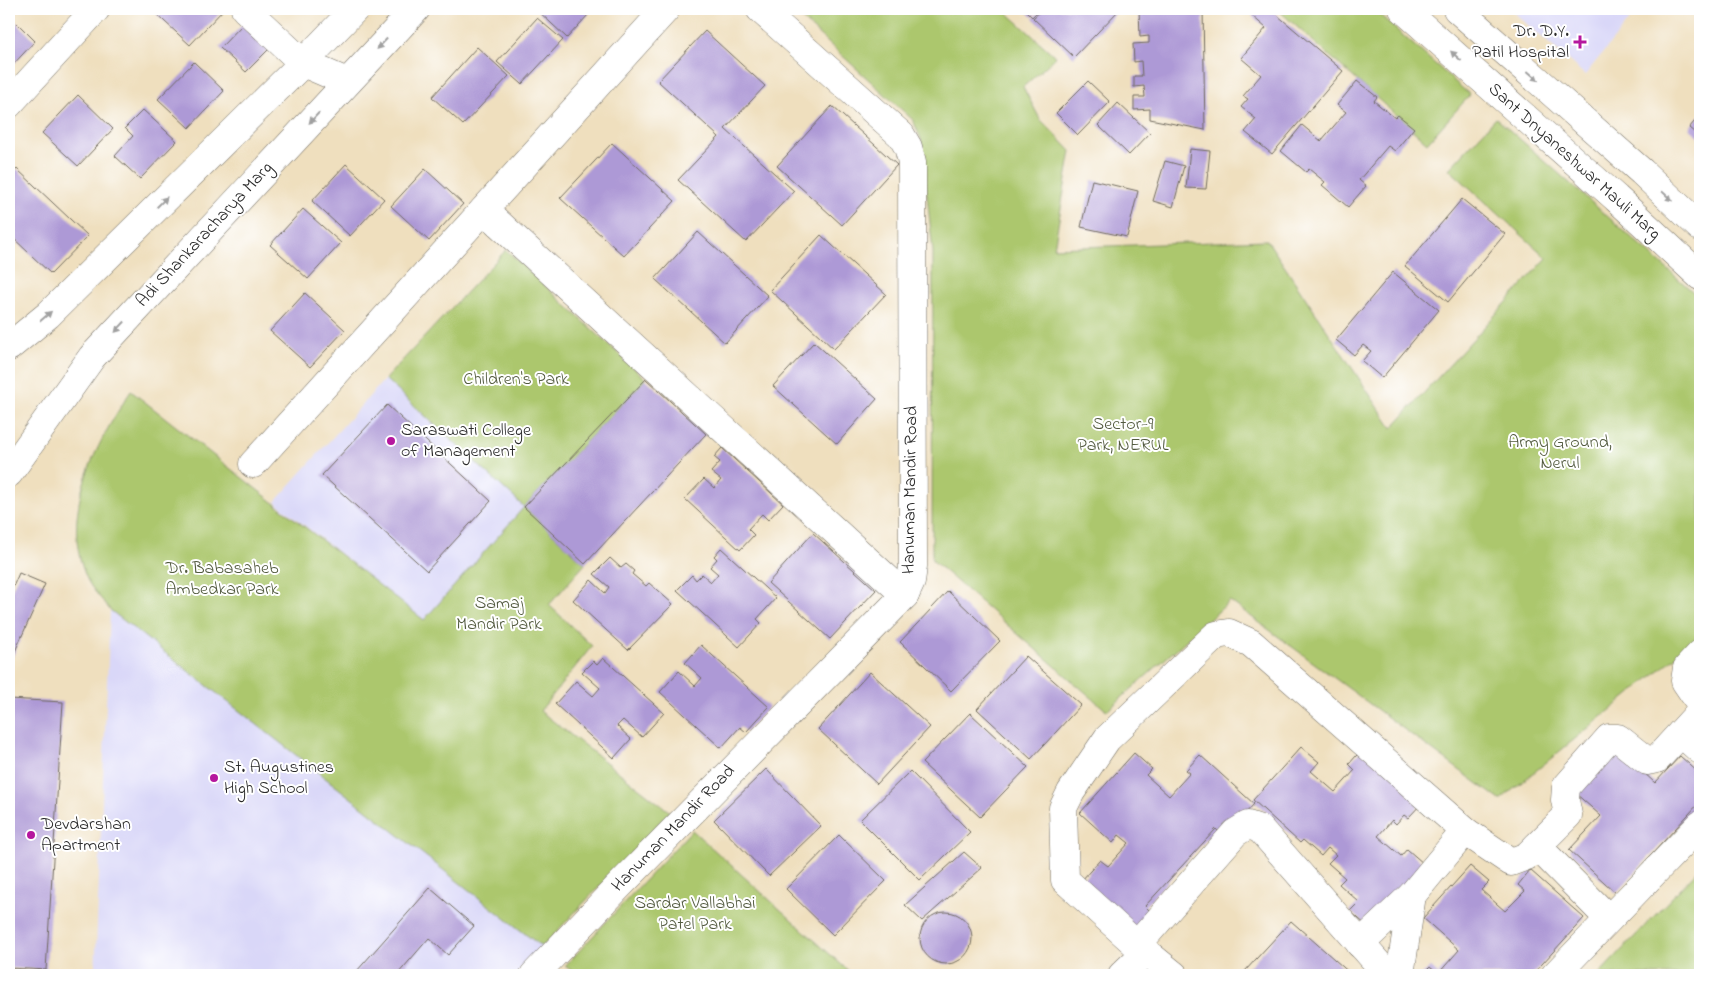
<svg xmlns="http://www.w3.org/2000/svg" width="1709" height="984" font-family="'Indie Flower',sans-serif">
<style>
.built{fill:#d9d7f8}
.green{fill:#acc76d;stroke:#6c794c}
.building{fill:#ad99d6}
.lines{fill:none;stroke-linecap:round;stroke-linejoin:round}
.street-casing{stroke:#706a5e;stroke-width:29}
.secondary-casing{stroke:#706a5e;stroke-width:29}
.street{stroke:#fff;stroke-width:28}
.secondary{stroke:#fff;stroke-width:28}
.oneway{fill:#a0a0a0}
.poi-dot{fill:#b5179e;stroke:#fff;stroke-width:2}
.labels{text-anchor:middle;dominant-baseline:central;stroke-width:4;stroke-linejoin:round;paint-order:stroke}
.poi-label{font-size:18px;fill:#2b2b2b;stroke:#fff;text-anchor:start}
.street-label{font-size:18px;fill:#2b2b2b;stroke:#fff}
.park-label{font-size:18px;fill:#525a3f;stroke:#fff}
</style>
<rect width="100%" height="100%" fill="#fff"/>
<filter id="ink" filterUnits="userSpaceOnUse"><feTurbulence type="fractalNoise" baseFrequency=".02" numOctaves="2"/><feDisplacementMap in="SourceGraphic" scale="10" xChannelSelector="R" yChannelSelector="G"/><feConvolveMatrix kernelMatrix="1 2 1 2 8 2 1 2 1" color-interpolation-filters="sRGB"/></filter>
<filter id="wash" filterUnits="userSpaceOnUse"><feTurbulence type="fractalNoise" baseFrequency=".0096" numOctaves="4" result="noise"/><feDisplacementMap in="SourceGraphic" scale="20" xChannelSelector="R" yChannelSelector="G"/><feGaussianBlur stdDeviation="1.12" result="paint"/><feColorMatrix in="noise" values="0 0 0 0 0 0 0 0 0 0 0 0 0 0 0 0 0 1.4 0 .05"/><feComposite in="paint" operator="in"/></filter>
<g filter="url(#wash)">
<rect width="100%" height="100%" fill="#efdfbe"/>
<g class="built">
<polygon points="1510,9 1638,9 1585,75"/>
<polygon points="385,379 524,507 424,620 275,502"/>
<polygon points="110,610 542,947 515,975 95,975"/>
</g>
<g class="green">
<polygon points="791,9 1003,9 1056,57 1023,87 1040,119 1071,151 1054,248 1267,240 1392,428 1547,258 1449,169 1496,118 1700,298 1700,637 1500,800 1230,601 1107,711 932,560 933,252 921,139 913,120"/>
<polygon points="1277,9 1373,9 1470,95 1427,143"/>
<path d="M506 250 646 379 524 507 585 564 549 605 592 646 540 711 670 812 542 947 110 610C103 600 92 590 87 579 58 514 95 445 131 391L424 620 524 507 385 379Z"/>
<polygon points="692,830 853,975 578,975 565,966"/>
<polygon points="1700,868 1700,975 1598,975"/>
</g>
<g id="blocks">
<g class="building">
<polygon points="151,9 222,9 223,10 190,45"/>
<polygon points="536,9 583,9 589,14 567,38"/>
<polygon points="1024,9 1040,9 1032,17"/>
<polygon points="1043,9 1120,9 1074,57 1033,18"/>
<polygon points="1139,9 1203,9 1205,130 1150,119 1150,109 1134,110 1134,97 1145,97 1144,86 1134,87 1134,76 1142,76 1141,61 1134,62 1133,44 1149,43 1149,36 1140,37"/>
<polygon points="1259,9 1270,9 1343,71 1272,154 1245,132 1256,119 1241,107 1248,99 1243,96 1261,75 1241,58 1266,28 1252,16"/>
<polygon points="9,15 35,41 9,69"/>
<polygon points="537,18 563,40 522,84 497,62"/>
<polygon points="243,24 269,49 246,72 220,48"/>
<polygon points="705,31 765,86 725,129 794,191 746,242 678,180 719,137 658,81"/>
<polygon points="477,47 509,76 463,125 432,97"/>
<polygon points="194,62 224,91 189,128 158,99"/>
<polygon points="1088,81 1110,102 1078,135 1056,113"/>
<polygon points="1357,81 1377,97 1374,101 1395,118 1398,115 1414,128 1395,151 1388,146 1359,180 1366,186 1348,207 1322,185 1325,182 1309,169 1306,172 1281,151 1302,125 1321,141 1346,112 1337,105"/>
<polygon points="78,95 113,129 78,166 42,133"/>
<polygon points="1118,103 1150,133 1129,155 1098,125"/>
<polygon points="832,106 897,165 842,225 777,166"/>
<polygon points="143,110 177,141 140,179 115,156 133,136 125,128"/>
<polygon points="1700,115 1700,137 1689,128"/>
<polygon points="612,143 675,201 624,256 560,198"/>
<polygon points="1190,149 1210,151 1206,189 1186,188"/>
<polygon points="1165,161 1184,166 1173,207 1153,201"/>
<polygon points="346,164 384,199 350,236 312,201"/>
<polygon points="17,169 88,236 51,274 9,234 9,177"/>
<polygon points="425,169 463,204 429,241 391,206"/>
<polygon points="1092,180 1138,191 1127,237 1081,227"/>
<polygon points="1462,199 1505,234 1448,302 1405,266"/>
<polygon points="303,209 341,243 308,279 270,245"/>
<polygon points="698,232 768,296 725,343 655,279"/>
<polygon points="821,235 886,294 834,349 770,290"/>
<polygon points="1393,272 1439,310 1382,378 1362,361 1371,351 1363,345 1354,355 1336,340"/>
<polygon points="305,293 345,330 310,367 270,331"/>
<polygon points="814,342 877,399 837,444 773,386"/>
<polygon points="646,379 706,434 585,564 524,507"/>
<polygon points="387,405 491,501 427,571 322,475"/>
<polygon points="722,448 783,504 768,520 762,514 748,529 754,535 740,550 685,499 704,479 714,488 721,480 711,472 720,462 714,457"/>
<polygon points="813,533 876,590 830,639 768,583"/>
<polygon points="721,548 776,598 757,619 761,623 739,647 677,590 692,575 696,580 702,574 711,582 718,574 710,567 717,559 714,556"/>
<polygon points="610,558 621,568 626,564 634,571 632,574 646,586 649,583 673,604 628,650 573,600 591,580 605,593 609,587 594,574"/>
<polygon points="19,573 45,584 9,665 9,596"/>
<polygon points="948,591 1000,641 951,691 900,642"/>
<polygon points="701,645 769,707 746,732 740,727 721,748 660,692 679,671 695,686 702,678 685,663"/>
<polygon points="1026,656 1081,705 1031,759 977,709"/>
<polygon points="603,658 664,713 642,737 623,720 617,726 631,739 614,758 555,704 576,681 593,696 600,688 582,672 593,661 597,665"/>
<polygon points="870,672 930,727 877,784 818,729"/>
<polygon points="9,699 63,702 46,970 9,968"/>
<polygon points="970,713 1028,767 980,817 922,763"/>
<polygon points="1301,747 1319,762 1311,771 1335,792 1355,770 1349,764 1364,747 1424,801 1408,818 1404,815 1396,824 1392,820 1378,836 1401,856 1407,849 1424,864 1367,926 1350,911 1359,902 1339,884 1345,878 1328,863 1336,855 1328,848 1321,856 1303,840 1300,843 1253,800"/>
<polygon points="1616,747 1655,783 1680,756 1700,774 1700,802 1616,893 1569,850 1601,816 1574,792"/>
<polygon points="1134,753 1152,769 1146,775 1169,796 1190,773 1186,770 1200,755 1254,804 1224,837 1216,829 1145,906 1153,914 1137,932 1081,881 1100,860 1108,866 1129,843 1119,835 1113,843 1080,813"/>
<polygon points="766,769 821,826 769,876 714,820"/>
<polygon points="910,771 970,832 920,880 860,820"/>
<polygon points="839,835 886,881 833,935 786,889"/>
<polygon points="964,852 982,868 922,921 905,905"/>
<polygon points="1470,866 1489,882 1481,890 1505,911 1525,891 1518,885 1530,870 1584,918 1532,975 1422,975 1430,967 1438,974 1459,950 1423,918"/>
<polygon points="430,888 474,926 448,955 429,938 397,975 360,975 356,972"/>
<circle cx="946" cy="938" r="26"/>
<polygon points="1291,921 1352,975 1250,975 1245,971"/>
</g>
</g>
</g>
<g filter="url(#ink)">
<use href="#blocks" fill-opacity="0" stroke="#706a5e" stroke-width="1"/>
<g class="lines">
<defs>
<g id="street">
<polyline points="245,9 303,63 347,82"/>
<polyline points="9,104 96,9"/>
<polyline points="484,210 905,595"/>
<polyline points="253,464 666,9"/>
<polyline points="1681,733 1700,750"/>
<polyline points="1465,831 1511,862 1527,856 1568,815 1565,800 1566,787 1609,738 1618,738 1647,761 1657,759 1699,713 1700,703 1685,681 1687,668 1700,654"/>
<polyline points="1537,846 1608,918"/>
<polyline points="1137,945 1065,880 1063,808 1071,792 1107,739 1216,635 1229,633 1251,643 1465,831 1412,895 1360,944"/>
<polyline points="534,975 617,888 905,595 911,582 913,566 912,162 908,147 901,135 760,9"/>
<polyline points="1122,975 1146,952"/>
<polyline points="1174,975 1137,945 1235,833 1248,825 1260,829 1388,975"/>
<polyline points="1400,975 1412,895"/>
<polyline points="1555,975 1700,825"/>
</g>
<g id="secondary">
<polyline points="1403,9 1616,198 1700,276"/>
<polyline points="1457,9 1642,172 1700,227"/>
<polyline points="9,347 48,315 303,63 355,9"/>
<polyline points="9,473 92,357 416,9"/>
</g>
</defs>
<use href="#street" class="street-casing"/>
<use href="#secondary" class="secondary-casing"/>
<use href="#street" class="street"/>
<use href="#secondary" class="secondary"/>
</g>
<defs><path id="oneway-solid" d="M-6-.8H1V-3.2L6.5 0L1 3.2V.8H-6Z" transform="scale(1.25)"/></defs>
<g class="oneway">
<use href="#oneway-solid" transform="translate(382 44) rotate(133)"/>
<use href="#oneway-solid" transform="translate(1456 56) rotate(-138)"/>
<use href="#oneway-solid" transform="translate(1533 76) rotate(41)"/>
<use href="#oneway-solid" transform="translate(314 118) rotate(133)"/>
<use href="#oneway-solid" transform="translate(1667 196) rotate(43)"/>
<use href="#oneway-solid" transform="translate(162 202) rotate(-45)"/>
<use href="#oneway-solid" transform="translate(46 316) rotate(-41)"/>
<use href="#oneway-solid" transform="translate(120 327) rotate(133)"/>
</g>
</g>
<g class="poi-dot">
<path d="M1577.5 34.5h5v5h5v5h-5v5h-5v-5h-5v-5h5z"/>
<circle cx="391" cy="441" r="5"/>
<circle cx="214" cy="778" r="5"/>
<circle cx="31" cy="835" r="5"/>
</g>
<g class="labels">
<g class="poi-label">
<text x="1569" y="32" text-anchor="end">Dr. D.Y.<tspan x="1569" dy="21">Patil Hospital</tspan></text>
<text x="401" y="431">Saraswati College<tspan x="401" dy="21">of Management</tspan></text>
<text x="224" y="768">St. Augustines<tspan x="224" dy="21">High School</tspan></text>
<text x="41" y="825">Devdarshan<tspan x="41" dy="21">Apartment</tspan></text>
</g>
<g class="street-label">
<text transform="translate(1574 162) rotate(42)">Sant Dnyaneshwar Mauli Marg</text>
<text transform="translate(205 235) rotate(-47)">Adi Shankaracharya Marg</text>
<text transform="translate(911 490) rotate(-89)">Hanuman Mandir Road</text>
<text transform="translate(674 829) rotate(-46)">Hanuman Mandir Road</text>
</g>
<g class="park-label">
<text x="516" y="380">Children's Park</text>
<text x="1123" y="425">Sector-9<tspan x="1123" dy="21">Park, NERUL</tspan></text>
<text x="1560" y="443">Army Ground,<tspan x="1560" dy="21">Nerul</tspan></text>
<text x="222" y="569">Dr. Babasaheb<tspan x="222" dy="21">Ambedkar Park</tspan></text>
<text x="499" y="604">Samaj<tspan x="499" dy="21">Mandir Park</tspan></text>
<text x="695" y="904">Sardar Vallabhai<tspan x="695" dy="21">Patel Park</tspan></text>
</g>
</g>
<rect width="1709" height="984" fill="none" stroke="#fff" stroke-width="30"/>
</svg>
